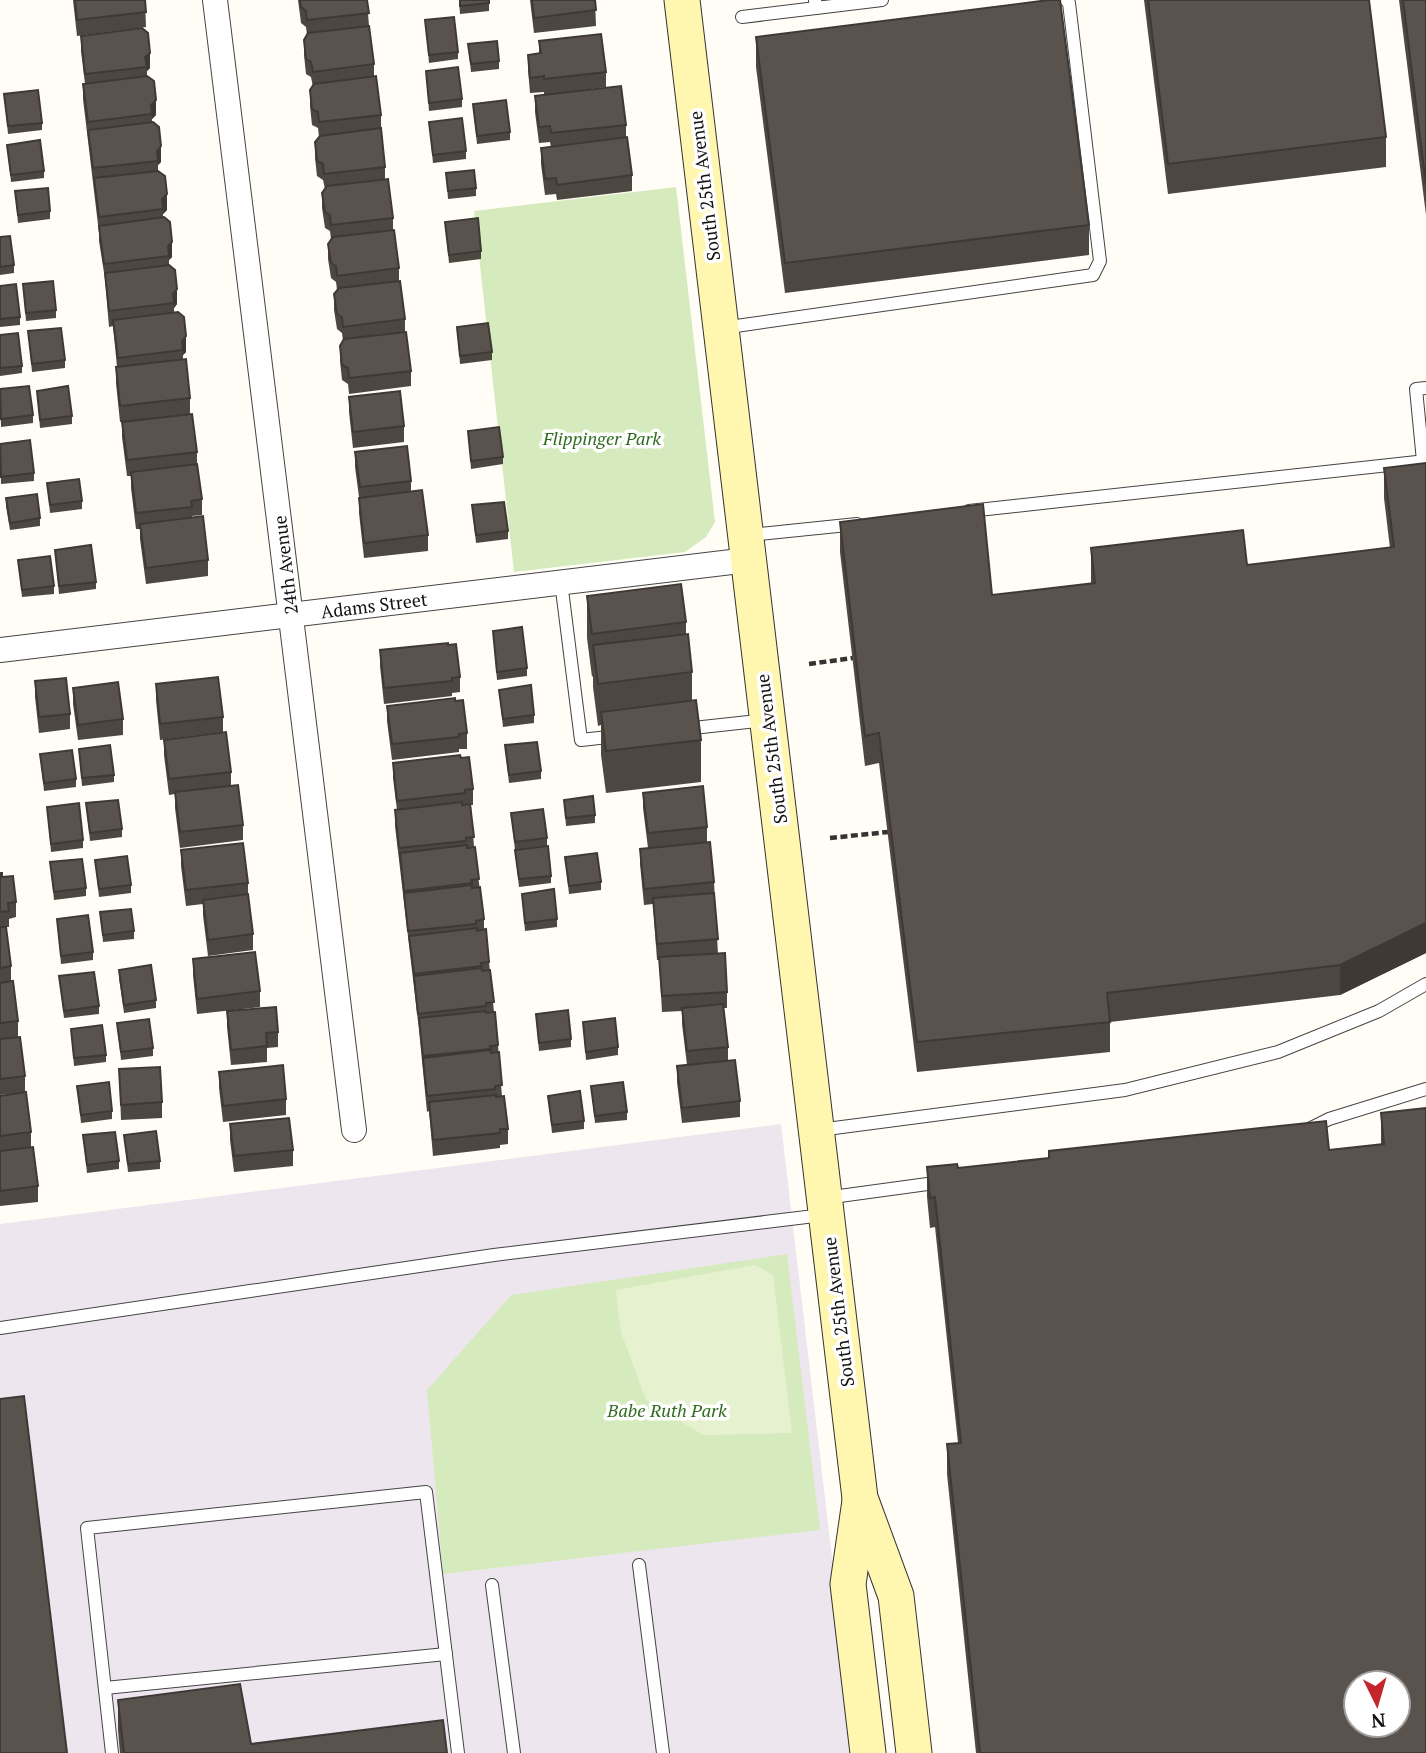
<svg xmlns="http://www.w3.org/2000/svg" width="1426" height="1753" font-family="'PT Serif',serif">
<style>
.industrial{fill:#eee6ef}
.green{fill:#d5ebbd}
.pitch{fill:#e6f2cf}
.lines{fill:none;stroke-linecap:round;stroke-linejoin:round}
.service-casing{stroke:#444;stroke-width:14}
.minor-casing{stroke:#444;stroke-width:26}
.secondary-casing{stroke:#333;stroke-width:37}
.path{stroke:#333;stroke-width:4.5;stroke-dasharray:7 3.5;stroke-linecap:butt}
.service{stroke:#fff;stroke-width:12}
.minor{stroke:#fff;stroke-width:24}
.secondary{stroke:#fff6b0;stroke-width:35}
.wall{fill:#4d4742}
.shaded-wall{fill:#3f3936}
.building{fill:#5a524d;stroke:#3f3936;stroke-width:2;fill-rule:evenodd}
.labels{text-anchor:middle;dominant-baseline:central;stroke-width:7;stroke-linejoin:round;paint-order:stroke}
.street-label{font-size:18px;fill:#111;stroke:#fff}
.park-label{font-size:18px;font-style:italic;fill:#2f6b1f;stroke:#fff}
</style>
<rect width="100%" height="100%" fill="#fffdf5"/>
<polygon class="industrial" points="781,1124 855,1753 0,1753 0,1224"/>
<g class="green">
<polygon points="676,187 715,522 706,537 685,552 514,572 474,211"/>
<polygon points="787,1254 820,1530 443,1574 427,1390 511,1295"/>
</g>
<polygon class="pitch" points="755,1265 773,1275 792,1433 703,1435 646,1400 621,1332 616,1290"/>
<g class="lines">
<defs>
<g id="service">
<polyline points="815,0 816,8 882,0"/>
<polyline points="742,17 816,8"/>
<polyline points="722,328 1093,275 1100,261 1069,3 1066,0"/>
<polyline points="1423,461 1416,389 1426,388"/>
<polyline points="969,511 1426,461"/>
<polyline points="749,535 857,524"/>
<polyline points="561,582 581,740 617,736"/>
<polyline points="684,729 767,720"/>
<polyline points="1309,1129 1329,1119 1426,1089"/>
<polyline points="819,1130 1125,1090 1278,1052 1379,1011 1426,984"/>
<polyline points="825,1198 942,1182"/>
<polyline points="0,1328 494,1255 823,1215"/>
<polyline points="639,1565 663,1753"/>
<polyline points="492,1585 514,1753"/>
<polyline points="105,1688 446,1654"/>
<polyline points="112,1753 87,1528 426,1492 458,1753"/>
</g>
<g id="minor">
<polyline points="215,0 354,1130"/>
<polyline points="0,650 748,560"/>
</g>
<g id="secondary">
<polyline points="682,0 860,1498 896,1596 914,1753"/>
<polyline points="860,1501 848,1584 868,1753"/>
</g>
</defs>
<use href="#service" class="service-casing"/>
<use href="#minor" class="minor-casing"/>
<use href="#secondary" class="secondary-casing"/>
<g class="path">
<polyline points="809,664 853,658"/>
<polyline points="830,838 888,832"/>
</g>
<use href="#service" class="service"/>
<use href="#minor" class="minor"/>
<use href="#secondary" class="secondary"/>
</g>
<g class="wall">
<polygon points="73,0 145,0 146,27 77,36"/>
<polygon points="298,0 367,0 369,26 374,64 374,77 381,115 381,128 385,167 385,179 393,218 393,230 399,268 399,281 405,319 405,332 411,371 411,386 349,394 348,384 342,380 340,361 340,346 343,341 342,333 337,329 334,310 334,294 337,290 336,282 331,278 328,259 328,244 331,239 330,231 325,228 322,208 322,193 325,189 323,180 317,176 315,158 315,142 319,137 318,128 312,125 310,106 310,90 313,87 311,77 306,74 304,55 304,40 307,35 306,27 301,23"/>
<polygon points="459,0 489,0 489,11 460,14"/>
<polygon points="530,0 595,0 596,26 534,33"/>
<polygon points="1144,0 1369,0 1386,137 1386,167 1168,194"/>
<polygon points="1399,0 1426,0 1426,215"/>
<polygon points="425,20 458,52 458,59 429,63"/>
<polygon points="81,36 150,68 147,71 147,76 156,115 152,119 152,122 161,162 158,165 158,171 167,210 163,214 163,217 172,257 169,260 169,265 177,304 174,308 174,312 186,352 183,355 183,360 190,398 190,414 120,422 116,383 116,367 117,367 113,326 109,327 105,279 99,241 99,233 83,99 83,84 85,84 81,51"/>
<polygon points="756,37 1089,225 1089,255 785,293 756,67"/>
<polygon points="539,41 606,72 606,87 544,95 544,92 530,93 528,70 528,55 539,53"/>
<polygon points="468,44 499,61 499,69 471,72"/>
<polygon points="426,71 462,99 462,107 429,111"/>
<polygon points="4,94 42,123 42,130 8,134"/>
<polygon points="535,96 626,125 626,137 632,175 632,191 557,200 556,194 545,195 541,164 541,148 551,147 550,142 539,143 535,112"/>
<polygon points="473,104 510,132 510,140 477,144"/>
<polygon points="429,122 466,151 466,159 433,163"/>
<polygon points="7,145 44,171 44,178 11,182"/>
<polygon points="446,173 476,188 476,196 448,199"/>
<polygon points="15,191 50,211 50,219 18,223"/>
<polygon points="445,222 481,251 481,259 449,263"/>
<polygon points="0,237 14,265 14,273 0,275"/>
<polygon points="23,284 56,310 56,318 26,321"/>
<polygon points="0,286 20,317 20,325 0,327"/>
<polygon points="457,327 492,352 492,360 460,364"/>
<polygon points="28,331 65,360 65,368 32,372"/>
<polygon points="0,335 22,366 22,373 0,376"/>
<polygon points="0,389 33,415 33,423 1,427"/>
<polygon points="37,391 72,416 72,424 40,428"/>
<polygon points="349,397 404,426 404,442 353,448 349,412"/>
<polygon points="122,422 197,452 197,464 202,499 202,515 192,516 192,518 208,560 208,576 146,584 140,539 140,529 136,529 131,488 131,476 127,476 122,437"/>
<polygon points="468,431 503,457 503,464 471,469"/>
<polygon points="0,444 34,473 34,481 1,484"/>
<polygon points="355,452 411,481 411,491 428,535 428,551 364,558 359,513 359,497 355,467"/>
<polygon points="1426,463 1426,953 1340,995 1110,1022 1110,1052 917,1072 879,763 865,766 840,552 840,522 992,595 1091,584 1091,548 1247,565 1390,548 1384,498 1384,468"/>
<polygon points="47,483 82,501 82,509 50,513"/>
<polygon points="6,498 40,518 40,526 10,530 6,506"/>
<polygon points="472,505 508,531 508,539 476,543"/>
<polygon points="55,550 96,582 96,589 59,594"/>
<polygon points="18,560 54,586 54,594 22,597"/>
<polygon points="587,596 686,622 686,634 692,672 692,701 701,740 701,782 606,793 601,755 601,725 598,726 593,687 593,676 592,677 587,638"/>
<polygon points="493,631 527,668 527,676 497,680"/>
<polygon points="448,645 460,677 460,692 452,693 452,696 384,704 380,666 380,650"/>
<polygon points="35,681 70,714 70,729 39,733 35,697"/>
<polygon points="156,684 223,717 223,732 160,740 156,700"/>
<polygon points="73,688 123,719 123,735 78,740 73,704"/>
<polygon points="499,690 534,715 534,723 503,727"/>
<polygon points="387,706 467,733 467,749 459,749 459,752 392,760 387,721"/>
<polygon points="164,740 231,772 231,786 243,825 243,840 180,848 175,808 175,794 169,795 164,755"/>
<polygon points="505,745 541,771 541,779 509,783"/>
<polygon points="79,749 114,775 114,782 82,786"/>
<polygon points="40,754 76,779 76,787 44,791"/>
<polygon points="461,758 473,789 473,805 471,805 474,847 484,919 484,930 489,962 494,1012 498,1045 502,1097 508,1129 508,1144 500,1145 500,1148 433,1156 429,1111 427,1112 419,1030 395,826 395,810 397,810 393,778 393,763"/>
<polygon points="643,793 707,827 707,842 714,882 718,954 727,992 727,1008 724,1008 728,1047 728,1061 740,1101 740,1117 682,1123 677,1082 677,1066 687,1065 682,1024 682,1011 662,1012 659,960 657,960 653,904 644,905 640,864 640,849 648,848 643,808"/>
<polygon points="564,800 595,815 595,823 566,826"/>
<polygon points="86,803 122,829 122,837 90,841"/>
<polygon points="47,807 83,840 83,848 51,852"/>
<polygon points="511,813 547,838 547,846 515,850"/>
<polygon points="181,850 248,883 248,898 253,934 253,950 208,956 203,915 203,904 186,906 181,866"/>
<polygon points="515,850 551,876 551,883 519,887"/>
<polygon points="565,857 601,882 601,890 569,894"/>
<polygon points="95,860 131,885 131,893 99,897"/>
<polygon points="50,862 86,888 86,896 54,900"/>
<polygon points="0,873 16,902 16,917 9,919 9,927 6,927 11,966 11,982 18,1021 18,1037 0,1039"/>
<polygon points="522,894 557,919 557,927 525,931"/>
<polygon points="100,912 134,931 134,939 103,942"/>
<polygon points="57,919 93,952 93,960 61,964"/>
<polygon points="193,959 260,991 260,1007 197,1014 193,975"/>
<polygon points="119,970 156,1000 156,1008 124,1013 119,978"/>
<polygon points="59,976 99,1006 99,1014 64,1018"/>
<polygon points="227,1011 278,1032 278,1047 267,1048 267,1062 231,1065 227,1027"/>
<polygon points="536,1014 571,1039 571,1047 539,1051"/>
<polygon points="583,1022 618,1047 618,1055 586,1060"/>
<polygon points="117,1023 153,1048 153,1056 121,1060"/>
<polygon points="71,1029 106,1055 106,1062 74,1066"/>
<polygon points="0,1039 25,1076 25,1092 0,1095"/>
<polygon points="119,1069 162,1102 162,1118 121,1120"/>
<polygon points="219,1072 286,1099 286,1115 223,1122 219,1088"/>
<polygon points="77,1086 112,1111 112,1119 81,1123"/>
<polygon points="591,1086 627,1112 627,1120 595,1123"/>
<polygon points="0,1096 31,1132 31,1147 38,1186 38,1202 0,1206"/>
<polygon points="548,1096 584,1121 584,1129 552,1133"/>
<polygon points="1426,1108 1426,1753 976,1753 947,1474 947,1444 958,1443 935,1227 930,1228 927,1197 927,1167 958,1168 1049,1158 1049,1151 1329,1150 1381,1145 1381,1113"/>
<polygon points="230,1124 293,1150 293,1166 234,1172 230,1140"/>
<polygon points="83,1135 119,1161 119,1169 87,1173"/>
<polygon points="124,1135 160,1161 160,1169 128,1172"/>
<polygon points="118,1700 251,1744 447,1753 120,1753 118,1730"/>
</g>
<g class="shaded-wall">
<polygon points="150,53 150,68 147,71 145,57"/>
<polygon points="156,100 156,115 152,119 151,105"/>
<polygon points="161,146 161,162 158,165 157,151"/>
<polygon points="167,194 167,210 163,214 162,199"/>
<polygon points="172,242 172,257 169,260 168,246"/>
<polygon points="177,289 177,304 174,308 173,294"/>
<polygon points="186,336 186,352 183,355 182,341"/>
<polygon points="1426,923 1426,953 1340,995 1340,965"/>
</g>
<g class="building">
<polygon points="75,0 145,0 146,12 77,20"/>
<polygon points="300,0 367,0 369,13 307,20 306,11 301,7"/>
<polygon points="460,0 489,0 489,3 460,6"/>
<polygon points="532,0 595,0 596,10 534,18"/>
<polygon points="1049,0 1060,0 1089,225 785,263 756,37"/>
<polygon points="1148,0 1369,0 1386,137 1168,164"/>
<polygon points="1403,0 1426,0 1426,185"/>
<polygon points="454,17 458,52 429,55 425,20"/>
<polygon points="369,26 374,64 313,72 311,62 306,59 304,40 308,33"/>
<polygon points="142,28 148,33 150,53 145,57 147,67 85,74 81,36"/>
<polygon points="601,34 606,72 544,79 544,76 530,78 528,55 541,53 539,41"/>
<polygon points="497,41 499,61 471,64 468,44"/>
<polygon points="458,67 462,99 429,103 426,71"/>
<polygon points="147,76 154,81 156,100 151,105 152,114 88,122 83,84"/>
<polygon points="376,76 381,115 319,122 318,112 312,109 310,90 314,84"/>
<polygon points="621,86 626,125 551,133 550,126 539,127 535,96"/>
<polygon points="38,90 42,123 8,126 4,94"/>
<polygon points="506,100 510,132 477,136 473,104"/>
<polygon points="462,118 466,151 433,155 429,122"/>
<polygon points="153,122 159,127 161,146 157,151 158,161 93,168 88,130"/>
<polygon points="381,128 385,167 324,174 323,164 317,161 315,142 320,136"/>
<polygon points="627,137 632,175 557,185 556,178 545,179 541,148"/>
<polygon points="40,140 44,171 11,175 7,145"/>
<polygon points="474,170 476,188 448,191 446,173"/>
<polygon points="158,171 165,176 167,194 162,199 163,209 99,217 94,178"/>
<polygon points="388,179 393,218 331,225 330,215 325,212 322,193 327,186"/>
<polygon points="48,188 50,211 18,215 15,191"/>
<polygon points="164,217 170,222 172,242 168,246 169,256 104,264 99,226"/>
<polygon points="478,218 481,251 449,255 445,222"/>
<polygon points="394,230 399,268 337,276 336,266 331,263 328,244 333,237"/>
<polygon points="10,236 14,265 0,267 0,237"/>
<polygon points="169,265 175,270 177,289 173,294 174,303 109,311 105,273"/>
<polygon points="53,281 56,310 26,313 23,284"/>
<polygon points="400,281 405,319 343,327 342,317 337,314 334,294 339,288"/>
<polygon points="16,284 20,317 0,319 0,286"/>
<polygon points="178,312 184,317 186,336 182,341 183,350 118,358 113,320"/>
<polygon points="488,323 492,352 460,356 457,327"/>
<polygon points="61,328 65,360 32,364 28,331"/>
<polygon points="406,332 411,371 349,378 348,368 342,365 340,346 344,339"/>
<polygon points="18,333 22,366 0,368 0,335"/>
<polygon points="186,359 190,398 120,406 116,367"/>
<polygon points="29,386 33,415 1,419 0,389"/>
<polygon points="68,386 72,416 40,420 37,391"/>
<polygon points="400,391 404,426 353,432 349,397"/>
<polygon points="192,414 197,452 127,460 122,422"/>
<polygon points="499,427 503,457 471,461 468,431"/>
<polygon points="30,440 34,473 1,477 0,444"/>
<polygon points="407,446 411,481 360,487 355,452"/>
<polygon points="1426,463 1426,923 1340,965 1107,993 1110,1022 917,1042 879,733 865,736 840,522 983,504 992,595 1095,583 1091,548 1243,530 1247,565 1394,547 1384,468"/>
<polygon points="197,464 202,499 191,501 192,507 136,513 131,472"/>
<polygon points="79,479 82,501 50,505 47,483"/>
<polygon points="422,490 428,535 364,543 359,498"/>
<polygon points="37,494 40,518 10,523 6,498"/>
<polygon points="504,502 508,531 476,535 472,505"/>
<polygon points="203,516 208,560 146,568 140,524"/>
<polygon points="91,545 96,582 59,586 55,550"/>
<polygon points="50,556 54,586 22,590 18,560"/>
<polygon points="681,584 686,622 592,634 587,596"/>
<polygon points="522,627 527,668 497,672 493,631"/>
<polygon points="688,634 692,672 598,684 593,645"/>
<polygon points="448,643 448,645 456,644 460,677 452,678 452,681 384,688 380,650"/>
<polygon points="218,677 223,717 160,724 156,684"/>
<polygon points="66,678 70,714 39,717 35,681"/>
<polygon points="118,682 123,719 78,725 73,688"/>
<polygon points="531,685 534,715 503,719 499,690"/>
<polygon points="455,698 455,701 463,700 467,733 459,734 459,737 392,744 387,706"/>
<polygon points="696,700 701,740 606,751 601,712"/>
<polygon points="226,732 231,772 169,779 164,740"/>
<polygon points="537,742 541,771 509,775 505,745"/>
<polygon points="110,745 114,775 82,778 79,749"/>
<polygon points="72,750 76,779 44,783 40,754"/>
<polygon points="460,755 461,758 469,757 473,789 465,790 465,793 397,801 393,763"/>
<polygon points="238,785 243,825 180,832 175,792"/>
<polygon points="703,786 707,827 648,833 643,793"/>
<polygon points="593,796 595,815 566,818 564,800"/>
<polygon points="118,800 122,829 90,833 86,803"/>
<polygon points="462,802 462,805 470,804 474,837 466,838 466,841 399,848 395,810"/>
<polygon points="79,803 83,840 51,844 47,807"/>
<polygon points="543,809 547,838 515,842 511,813"/>
<polygon points="710,842 714,882 644,889 640,849"/>
<polygon points="243,843 248,883 186,890 181,850"/>
<polygon points="467,845 467,848 475,847 479,879 471,880 472,883 404,891 400,853"/>
<polygon points="548,846 551,876 519,879 515,850"/>
<polygon points="597,853 601,882 569,886 565,857"/>
<polygon points="127,856 131,885 99,889 95,860"/>
<polygon points="82,859 86,888 54,892 50,862"/>
<polygon points="0,873 2,873 2,877 13,876 16,902 8,903 9,911 0,912"/>
<polygon points="472,885 472,888 480,887 484,919 476,921 476,924 408,931 404,893"/>
<polygon points="554,889 557,919 525,923 522,894"/>
<polygon points="714,893 718,939 657,944 653,898"/>
<polygon points="248,894 253,934 208,940 203,900"/>
<polygon points="131,909 134,931 103,935 100,912"/>
<polygon points="88,915 93,952 61,956 57,919"/>
<polygon points="0,927 6,927 11,966 0,968"/>
<polygon points="477,928 477,931 486,929 489,962 481,963 482,966 414,974 409,936"/>
<polygon points="255,952 260,991 197,999 193,959"/>
<polygon points="725,953 727,992 662,996 659,957"/>
<polygon points="151,965 156,1000 124,1005 119,970"/>
<polygon points="481,968 482,971 490,970 494,1002 486,1003 486,1006 418,1014 414,976"/>
<polygon points="94,972 99,1006 64,1011 59,976"/>
<polygon points="13,981 18,1021 0,1023 0,983"/>
<polygon points="723,1004 728,1047 687,1051 682,1008"/>
<polygon points="276,1007 278,1032 266,1033 267,1046 231,1050 227,1011"/>
<polygon points="568,1010 571,1039 539,1043 536,1014"/>
<polygon points="486,1011 486,1013 495,1012 498,1045 490,1046 491,1049 423,1056 419,1018"/>
<polygon points="615,1018 618,1047 586,1052 583,1022"/>
<polygon points="149,1019 153,1048 121,1052 117,1023"/>
<polygon points="102,1025 106,1055 74,1058 71,1029"/>
<polygon points="20,1037 25,1076 0,1079 0,1039"/>
<polygon points="490,1050 491,1053 499,1052 502,1085 495,1086 495,1089 427,1096 423,1058"/>
<polygon points="735,1060 740,1101 682,1108 677,1066"/>
<polygon points="283,1065 286,1099 223,1106 219,1072"/>
<polygon points="160,1067 162,1102 121,1105 119,1069"/>
<polygon points="109,1082 112,1111 81,1115 77,1086"/>
<polygon points="623,1082 627,1112 595,1116 591,1086"/>
<polygon points="580,1091 584,1121 552,1125 548,1096"/>
<polygon points="26,1092 31,1132 0,1136 0,1096"/>
<polygon points="496,1095 496,1097 504,1096 508,1129 500,1129 500,1133 433,1140 429,1102"/>
<path d="M1426 1108V1753H980L947 1444 961 1443 935 1197 930 1198 927 1167 957 1164 958 1168 1049 1158V1151L1326 1121 1329 1150 1384 1144 1381 1113ZM1356 1683H1398V1725H1356Z"/>
<polygon points="289,1118 293,1150 234,1156 230,1124"/>
<polygon points="156,1131 160,1161 128,1164 124,1135"/>
<polygon points="115,1132 119,1161 87,1165 83,1135"/>
<polygon points="33,1147 38,1186 0,1191 0,1151"/>
<polygon points="24,1396 67,1753 0,1753 0,1399"/>
<polygon points="240,1684 251,1744 443,1720 447,1753 124,1753 118,1700"/>
</g>
<g class="labels">
<g class="street-label">
<text transform="translate(704 186) rotate(-97)">South 25th Avenue</text>
<text transform="translate(285 565) rotate(-97)">24th Avenue</text>
<text transform="translate(374 605) rotate(-7)">Adams Street</text>
<text transform="translate(771 749) rotate(-97)">South 25th Avenue</text>
<text transform="translate(838 1312) rotate(-97)">South 25th Avenue</text>
</g>
<g class="park-label">
<text x="602" y="438">Flippinger Park</text>
<text x="667" y="1410">Babe Ruth Park</text>
</g>
</g>
<g transform="translate(1377 1704) rotate(175)"><circle r="33" fill="#ffffff" stroke="#a0a0a0" stroke-width="2"/>
<path d="M0-5L12 26L0 18L-12 26Z" fill="#c4262e"/>
<text y="-10" font-size="19" font-weight="bold" text-anchor="middle" fill="#111111">N</text>
</g>
</svg>
